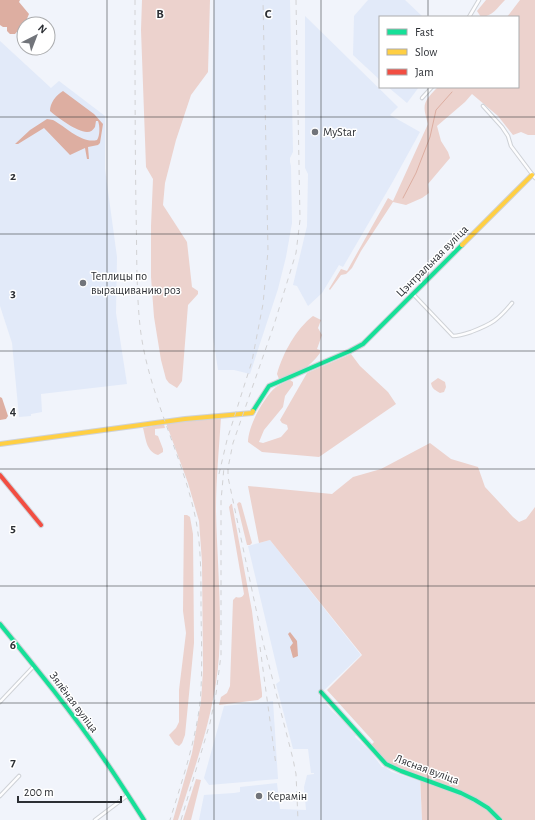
<svg xmlns="http://www.w3.org/2000/svg" width="535" height="820" font-family="'Alegreya Sans',sans-serif">
<style>
.built{fill:#e2eaf9}
.green{fill:#ecd2cd}
.water{fill:#ddaea1}
.lines{fill:none;stroke-linecap:round;stroke-linejoin:round}
.stream{stroke:#ddaea1;stroke-width:1}
.street-casing{stroke:#cfd2d7;stroke-width:4.5}
.fast-casing{stroke:#cfd2d7;stroke-width:6}
.slow-casing{stroke:#cfd2d7;stroke-width:6}
.jam-casing{stroke:#cfd2d7;stroke-width:6}
.street{stroke:#fdfdfe;stroke-width:2.5}
.fast{stroke:#16e098;stroke-width:4}
.slow{stroke:#ffcf43;stroke-width:4}
.jam{stroke:#f24e42;stroke-width:4}
.rail{stroke:#d2d2d4;stroke-width:1;stroke-dasharray:5 5;stroke-linecap:butt}
.grid{fill:none;stroke:#2c2f34;stroke-width:1;stroke-opacity:0.55}
.poi-dot{fill:#71747a;stroke:#fff;stroke-width:1.5}
.labels{text-anchor:middle;dominant-baseline:central;stroke-width:3;stroke-linejoin:round;paint-order:stroke}
.poi-label{font-size:12px;fill:#2c2f34;stroke:#fff;text-anchor:start}
.street-label{font-size:12px;fill:#2c2f34;stroke:#fff}
.grid-label{font-size:13px;text-anchor:middle;font-weight:bold;fill:#2c2f34;stroke:#fff;stroke-width:3;stroke-linejoin:round;paint-order:stroke}
</style>
<rect width="100%" height="100%" fill="#f1f4fb"/>
<g class="built">
<polygon points="214,0 290,0 293,152 290,158 290,162 291,166 292,223 286,257 278,289 250,374 234,370 218,370 213,337 212,95"/>
<polygon points="368,0 405,0 423,17 380,17 380,80 353,55 354,16"/>
<polygon points="305,16 398,107 390,115 420,132 392,183 343,267 339,265 322,293 308,306 297,286 293,285 307,226 308,174 305,168"/>
<polygon points="0,41 51,88 59,81 105,116 105,169 117,257 116,313 127,384 41,394 42,412 31,414 31,416 19,417 12,343 0,306"/>
<polygon points="388,87 419,87 407,103"/>
<polygon points="270,540 361,655 319,695 332,711 352,728 350,730 356,735 355,737 370,751 382,767 385,767 392,772 420,781 422,820 199,820 204,795 234,793 240,792 240,787 277,783 280,809 306,810 304,787 307,775 314,774 314,773 311,773 308,749 293,749 276,684 280,681 248,546"/>
<polygon points="273,701 278,779 209,785 204,778 224,706"/>
</g>
<g class="green">
<polygon points="142,0 210,0 208,72 191,95 176,140 165,183 163,205 187,242 192,287 198,291 198,294 188,305 182,381 177,388 169,383 166,379 161,360 154,317 151,277 151,226 153,179 146,167 141,30"/>
<path d="M486 0H505C498 7 492 17 481 17L477 11Z"/>
<path d="M520 0H535V135H528L521 132 513 135 498 116 472 94 465 102 437 126 441 141 448 152 450 158 428 184 429 193 422 198 406 205 393 202 361 251 352 268 346 274 341 275 330 290 329 289 341 269 347 271 388 198 393 201 428 124C422 104 423 102 438 87H518V17H507Z"/>
<path d="M313 316 321 320 318 328 322 335 317 349 320 350V353C311 366 295 377 279 379L277 374C283 353 296 329 313 316Z"/>
<path d="M351 354 360 366 388 392 396 404 319 457 262 452 248 442C248 426 264 397 276 387 280 384 286 382 290 380L293 382V385L285 396 283 407 264 430 259 442 263 443 281 437 288 429 287 425 282 423 280 420 307 373Z"/>
<path d="M438 378 445 382 446 387 444 392 440 393C435 390 432 389 431 383Z"/>
<path d="M221 417C219 449 216 480 216 511 217 559 222 608 219 656 215 713 195 766 178 820H173L192 753 201 702 203 670 202 562 199 521 188 483 166 423Z"/>
<path d="M164 424 165 428 155 429V435L158 436 163 449V452L158 455C146 451 146 439 143 428Z"/>
<polygon points="430,443 451,459 478,467 485,487 513,517 519,522 526,519 535,507 535,820 422,820 420,775 394,767 386,763 371,745 374,742 327,690 362,655 270,540 259,543 248,486 332,494 353,477 381,469"/>
<polygon points="239,502 241,503 252,543 250,545 247,545 237,504"/>
<path d="M231 504H232L252 611 262 693V697L258 700 219 705 221 697 227 693 230 686 233 600 236 597C240 598 242 598 244 594L229 507Z"/>
<polygon points="184,515 187,515 190,517 193,534 194,643 185,735 182,743 179,746 175,744 169,735 176,728 179,722 179,690 186,633 183,611"/>
<polygon points="196,779 201,780 191,820 183,820"/>
</g>
<g class="water">
<polygon points="0,0 20,0 19,2 29,14 26,21 15,34 10,34 7,31 7,27 3,27 0,25"/>
<path d="M63 91 94 114 103 124 100 143 98 145 88 147 89 159H87L85 148 70 155 44 128 18 144H15L30 130 47 119 53 120C66 127 82 144 97 140 100 136 100 126 98 121H96L95 127C93 130 91 132 87 132 77 132 57 117 50 111 50 103 56 95 63 91Z"/>
<polygon points="0,397 2,398 8,416 6,419 0,420"/>
<polygon points="290,632 297,641 298,656 293,658 290,647 293,643 288,634"/>
</g>
<g class="lines">
<polyline class="stream" points="403,198 416,173 430,137 436,110 452,92"/>
<defs>
<g id="street">
<polyline points="469,17 479,0"/>
<polyline points="422,98 432,87"/>
<polyline points="483,106 502,127 508,136 511,146 535,178"/>
<path d="M413 294 453 336C459 336 465 334 471 332 492 324 498 320 512 303"/>
<polyline points="0,702 34,666"/>
<polyline points="0,796 19,776"/>
<polyline points="95,820 128,795"/>
</g>
<g id="fast">
<polyline points="253,411 269,386 350,351 363,344 462,245"/>
<path d="M0 624C36 668 72 712 104 759 118 779 131 800 144 820"/>
<polyline points="321,692 386,764 401,771 461,793 475,800 488,808 500,820"/>
</g>
<g id="slow">
<polyline points="462,245 532,175"/>
<polyline points="0,444 185,419 252,413 253,411"/>
</g>
<polyline id="jam" points="0,475 41,525"/>
</defs>
<use href="#street" class="street-casing"/>
<use href="#fast" class="fast-casing"/>
<use href="#slow" class="slow-casing"/>
<use href="#jam" class="jam-casing"/>
<use href="#street" class="street"/>
<use href="#fast" class="fast"/>
<use href="#slow" class="slow"/>
<use href="#jam" class="jam"/>
<g class="rail">
<path d="M135 0C135 70 135 139 136 209 137 248 136 288 140 326 147 389 178 446 193 507 201 538 201 570 201 602 201 635 203 669 200 703 195 743 182 781 170 820"/>
<polyline points="296,0 300,220 296,253 274,325 233,443 228,468 228,477 263,642 293,759 296,774 298,820"/>
<polyline points="219,474 227,440 252,361 263,304 268,251 263,0"/>
<polyline points="260,647 276,765"/>
<polyline points="181,820 210,723 216,694 221,655 221,501 224,467"/>
</g>
</g>
<path class="grid" d="M107 0V820M214 0V820M321 0V820M428 0V17M428 87V820M0 117H535M0 234H535M0 351H535M0 469H535M0 586H535M0 703H535"/>
<g class="poi-dot">
<circle cx="315" cy="132" r="4"/>
<circle cx="83" cy="283" r="4"/>
<circle cx="259" cy="796" r="4"/>
</g>
<g class="labels">
<g class="poi-label">
<text x="323" y="132">MyStar</text>
<text x="91" y="276">Теплицы по<tspan x="91" dy="14">выращиванию роз</tspan></text>
<text x="267" y="796">Керамін</text>
</g>
<g class="street-label">
<text transform="translate(432 261) rotate(-45)">Цэнтральная вуліца</text>
<text transform="translate(74 702) rotate(53)">Зялёная вуліца</text>
<text transform="translate(427 769) rotate(20)">Лясная вуліца</text>
</g>
</g>
<g class="grid-label">
<text x="160" y="18">B</text>
<text x="268" y="18">C</text>
<text x="13" y="180">2</text>
<text x="13" y="297">3</text>
<text x="13" y="415">4</text>
<text x="13" y="532">5</text>
<text x="13" y="649">6</text>
<text x="13" y="766">7</text>
</g>
<rect x="379" y="16" width="140" height="72" fill="#ffffff" stroke="#abacae"/>
<rect x="387" y="29" width="20" height="6" fill="#16e098" stroke="#abacae"/>
<text x="415" y="36" font-size="12" fill="#2c2f34">Fast</text>
<rect x="387" y="49" width="20" height="6" fill="#ffcf43" stroke="#abacae"/>
<text x="415" y="56" font-size="12" fill="#2c2f34">Slow</text>
<rect x="387" y="69" width="20" height="6" fill="#f24e42" stroke="#abacae"/>
<text x="415" y="76" font-size="12" fill="#2c2f34">Jam</text>
<g transform="translate(36 36) rotate(42)"><circle r="19" fill="#ffffff" stroke="#abacae"/>
<path d="M0-3L7 15L0 10L-7 15Z" fill="#71747a"/>
<text y="-6" font-size="11" font-weight="bold" text-anchor="middle" fill="#2c2f34">N</text>
</g>
<path d="M18 796v6h103v-6" fill="none" stroke="#2c2f34" stroke-width="2"/>
<text x="24" y="796" font-size="12" fill="#2c2f34" stroke="#ffffff" stroke-width="3" paint-order="stroke">200 m</text>
</svg>
